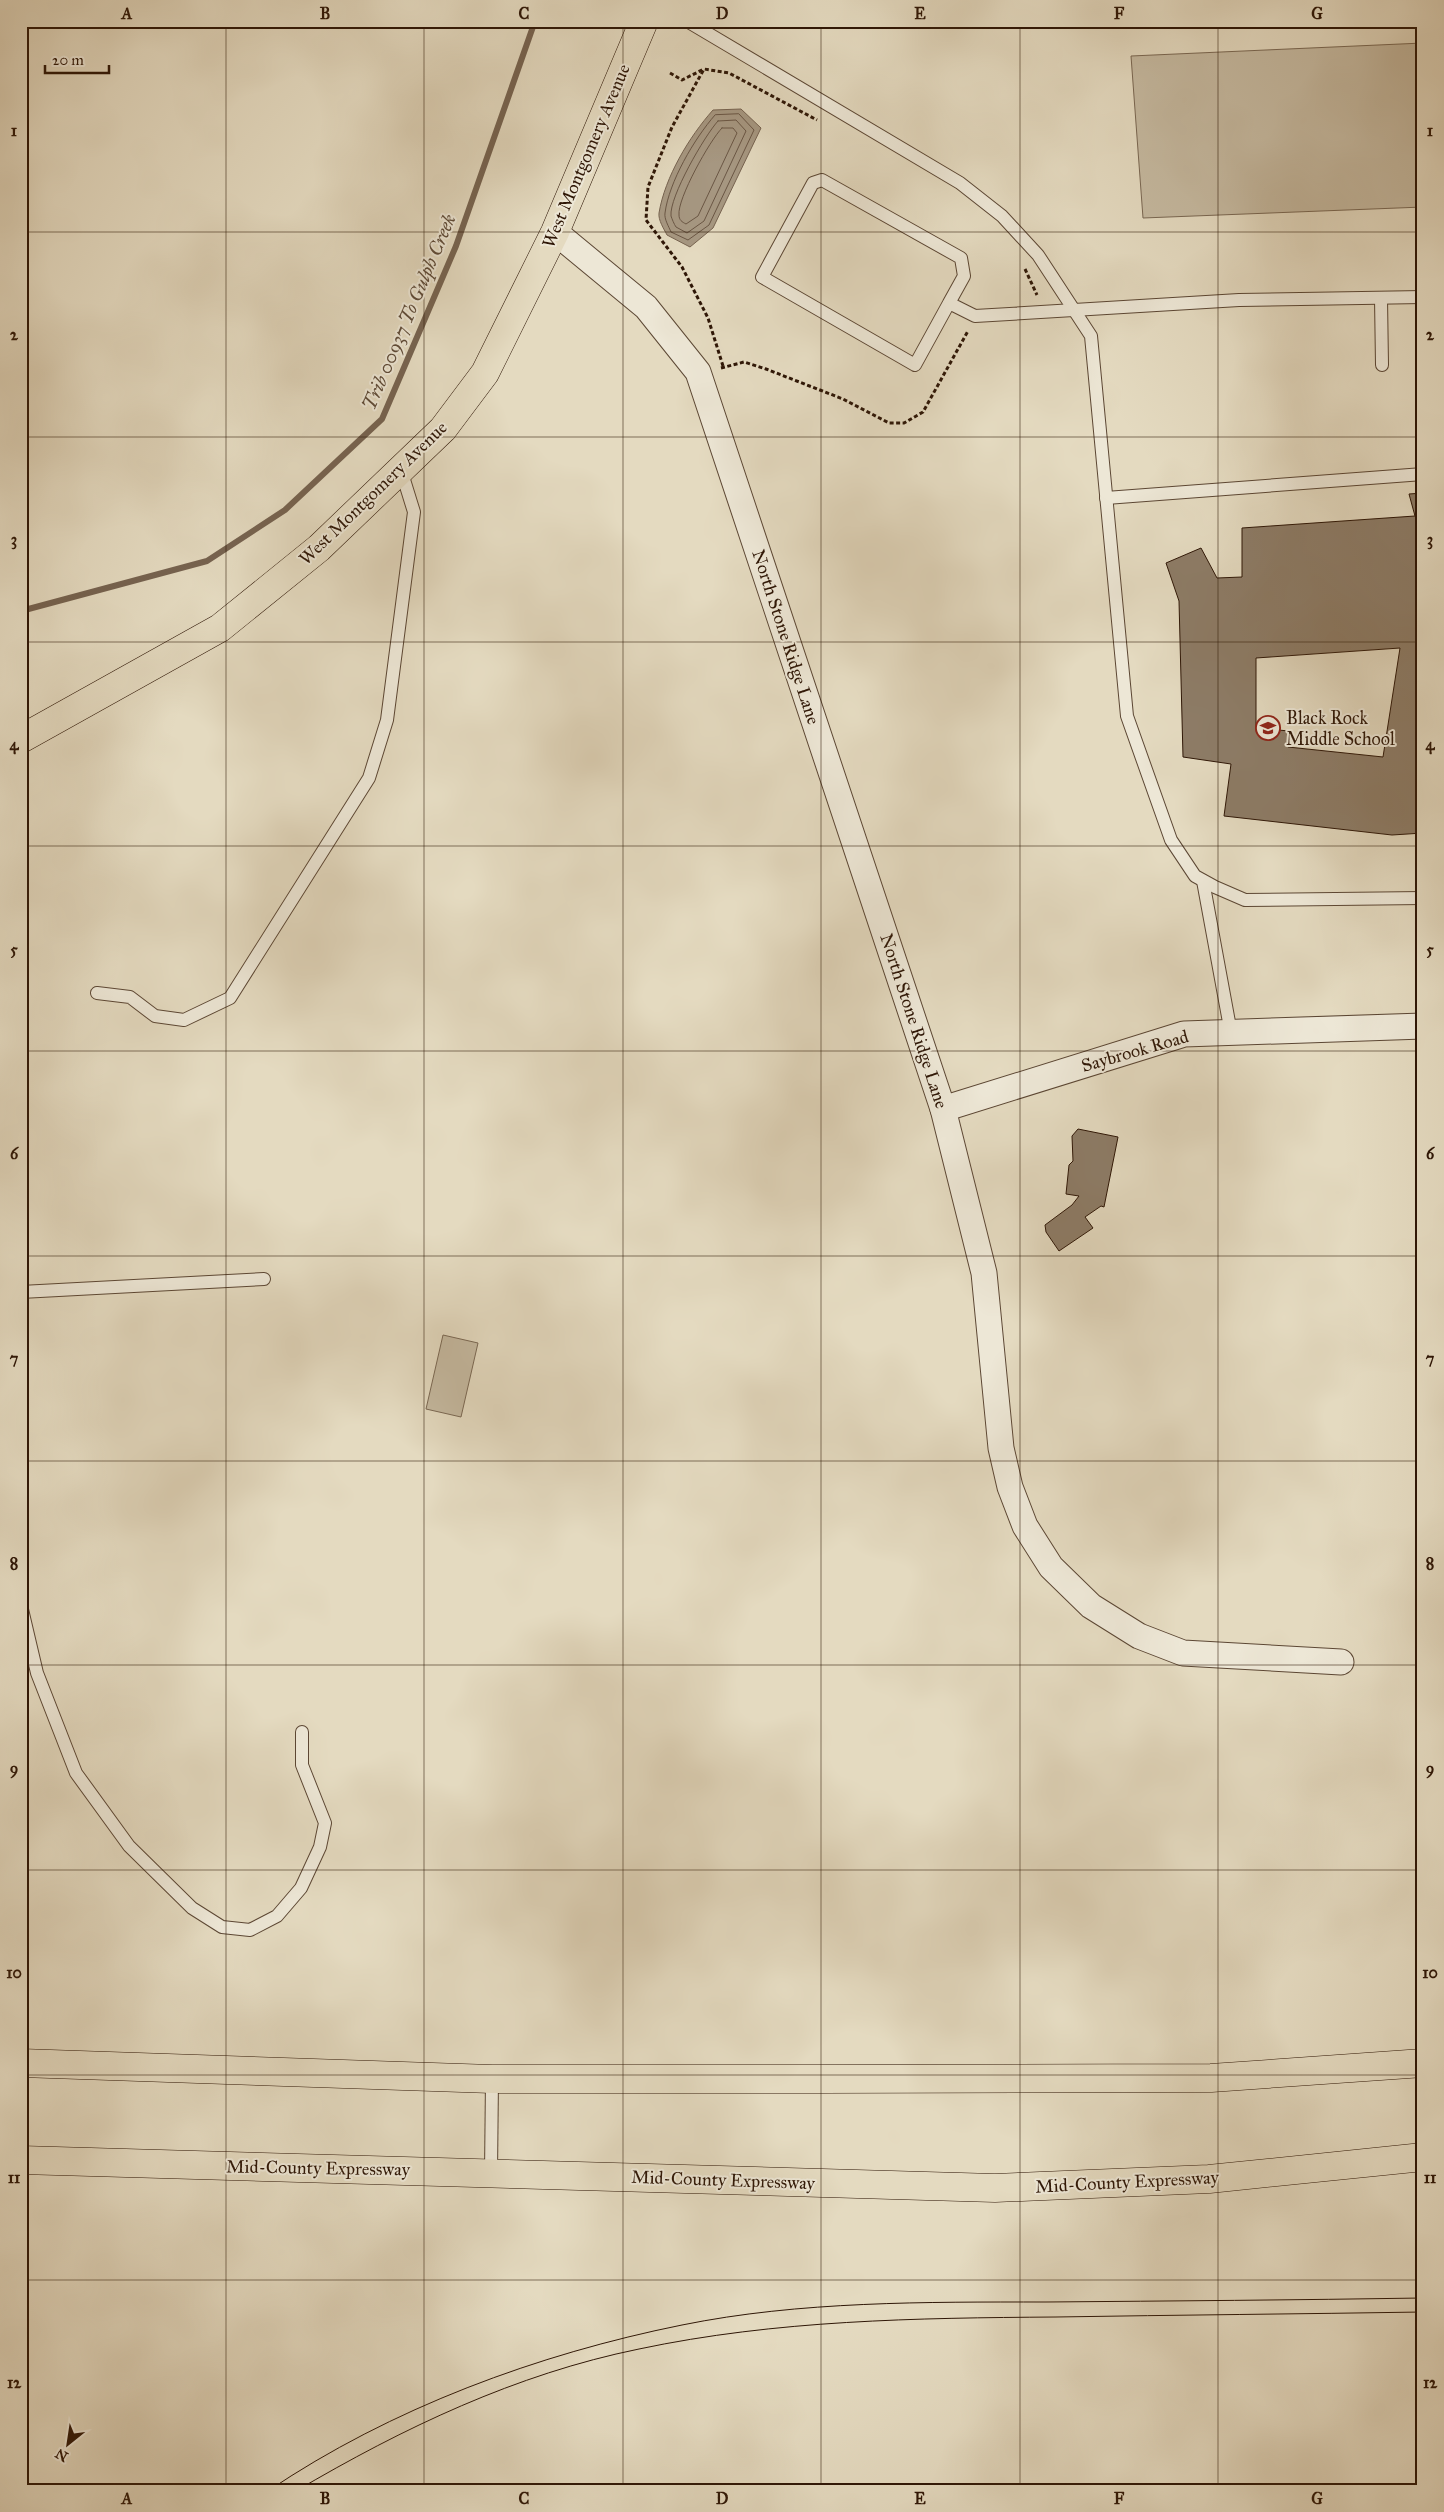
<svg xmlns="http://www.w3.org/2000/svg" width="1444" height="2512" font-family="'IM FELL Great Primer',serif">
<style>
.green{fill:#c5b9a0;stroke:#7a6853}
.water{fill:#a69781;stroke:#766350}
.lines{fill:none;stroke-linecap:round;stroke-linejoin:round}
.shore{stroke:#6a5644;stroke-width:1}
.stream{stroke:#766350;stroke-width:6}
.building{fill:#8d7c67;stroke:#2e1606;fill-rule:evenodd}
.lane-casing{stroke:#5c4734;stroke-width:14}
.street-casing{stroke:#5c4734;stroke-width:27}
.primary-casing{stroke:#2e1606;stroke-width:29}
.highway-casing{stroke:#2e1606;stroke-width:29}
.path{stroke:#2e1606;stroke-width:3;stroke-dasharray:4 2.5;stroke-linecap:butt}
.lane{stroke:#ede7d6;stroke-width:12}
.street{stroke:#ede7d6;stroke-width:25}
.primary{stroke:#e4dac0;stroke-width:28}
.highway{stroke:#e4dac0;stroke-width:28}
.tram{stroke:#2e1606;stroke-width:1}
.grid{fill:none;stroke:#2e1606;stroke-width:1;stroke-opacity:0.55}
.labels{text-anchor:middle;dominant-baseline:central;stroke-width:4;stroke-linejoin:round;paint-order:stroke}
.street-label{font-size:18px;fill:#2e1606;stroke:#ede7d6}
.poi-label{font-size:18px;fill:#2e1606;stroke:#ede7d6;text-anchor:start}
.water-label{font-size:19px;font-style:italic;fill:#5e4a37;stroke:#ede7d6}
.neatline{fill:none;stroke:#2e1606;stroke-width:2}
.grid-label{font-size:16px;text-anchor:middle;font-weight:bold;fill:#2e1606}
</style>
<rect width="100%" height="100%" fill="#e4dac0"/>
<filter id="stains"><feTurbulence type="fractalNoise" baseFrequency=".004" numOctaves="4"/><feColorMatrix values="0 0 0 0 .2 0 0 0 0 .09 0 0 0 0 .02 0 0 0 .5 -.17"/></filter>
<radialGradient id="worn" r=".72"><stop offset=".6" stop-color="#630" stop-opacity="0"/><stop offset="1" stop-color="#630" stop-opacity=".3"/></radialGradient>
<g class="green">
<polygon points="1423,43 1423,207 1143,218 1131,56"/>
<polygon points="443,1335 478,1343 461,1417 426,1409"/>
</g>
<path class="water" d="M741 109 761 128 713 228 690 247 667 235C664 229 658 220 659 213 665 177 689 137 713 110Z"/>
<g class="lines">
<g class="shore">
<path d="M739 114 754 130 709 225 688 240 671 232C669 227 664 219 665 213 669 182 694 139 715 115Z"/>
<path d="M718 121 736 120 746 131 704 221 687 233 676 227C674 224 672 219 671 216 669 197 705 135 718 121Z"/>
<path d="M722 128H733L737 133 698 216 686 224C682 222 679 220 679 215 677 199 710 140 722 128Z"/>
</g>
<polyline class="stream" points="21,611 207,561 285,510 382,419 456,246 535,21"/>
</g>
<g class="building">
<path d="M1423 493V833L1392 835 1224 816 1231 764 1183 757 1179 601 1166 563 1201 548 1217 578 1242 577V528L1415 516 1409 494ZM1400 648 1383 757 1288 747 1289 731 1256 728V658Z"/>
<polygon points="1078,1129 1118,1137 1104,1207 1101,1206 1085,1217 1093,1228 1059,1251 1046,1232 1045,1225 1072,1205 1079,1196 1066,1194 1069,1165 1073,1161 1072,1136"/>
</g>
<g class="lines">
<defs>
<g id="lane">
<polyline points="687,21 960,183 1002,216 1038,255 1091,336 1127,716 1171,840 1195,876 1215,887 1245,900 1423,898"/>
<polyline points="1381,298 1382,365"/>
<polyline points="949,303 915,365 762,277 813,183 822,180 961,258 964,276 949,303 975,316 1239,300 1423,297"/>
<polyline points="1106,498 1423,474"/>
<polyline points="1203,881 1231,1033"/>
<polyline points="97,993 130,997 155,1016 184,1020 230,998 369,778 387,720 414,512 401,470"/>
<polyline points="21,1292 264,1279"/>
<polyline points="21,1605 37,1673 76,1773 129,1846 192,1908 222,1927 250,1930 277,1916 301,1888 320,1847 325,1823 302,1765 302,1732"/>
<polyline points="491,2173 492,2079"/>
</g>
<g id="street">
<polyline points="555,232 646,307 698,372 943,1109 984,1273 1001,1448 1010,1487 1025,1526 1051,1567 1091,1606 1139,1636 1183,1653 1341,1662"/>
<polyline points="943,1109 1184,1034 1423,1026"/>
</g>
<polyline id="primary" points="21,739 220,628 319,548 443,429 485,373 555,232 644,21"/>
<g id="highway">
<polyline points="21,2063 492,2079 819,2079 1211,2078 1423,2063"/>
<polyline points="21,2160 995,2188 1209,2179 1423,2157"/>
</g>
</defs>
<use href="#lane" class="lane-casing"/>
<use href="#street" class="street-casing"/>
<use href="#primary" class="primary-casing"/>
<use href="#highway" class="highway-casing"/>
<g class="path">
<polyline points="670,73 682,80 704,69"/>
<polyline points="1025,269 1037,295"/>
<polyline points="723,366 708,318 682,267 646,220 648,187 672,127 704,69 729,73 817,120"/>
<polyline points="721,368 744,362 766,369 843,399 889,423 904,423 923,412 968,331"/>
</g>
<use href="#lane" class="lane"/>
<use href="#street" class="street"/>
<use href="#primary" class="primary"/>
<use href="#highway" class="highway"/>
<g class="tram">
<path d="M268 2491C391 2408 538 2354 682 2325 800 2301 926 2302 1046 2302 1172 2301 1297 2300 1423 2298"/>
<path d="M296 2491C403 2428 516 2374 639 2349 776 2320 916 2318 1056 2317 1178 2315 1300 2314 1423 2312"/>
</g>
</g>
<path class="grid" d="M226 21V2491M424 21V2491M623 21V2491M821 21V2491M1020 21V2491M1218 21V2491M21 232H1423M21 437H1423M21 642H1423M21 846H1423M21 1051H1423M21 1256H1423M21 1461H1423M21 1665H1423M21 1870H1423M21 2075H1423M21 2280H1423"/>
<defs>
<symbol id="school-ring" viewBox="-11 -11 22 22"><circle r="9.5" fill="#ede7d6" stroke="#8f2418" stroke-width="1.5"/><path d="M0-5L7-2L0 1L-7-2ZM-4 1L0 2.5L4 1V4Q0 6-4 4Z" fill="#8f2418"/></symbol>
</defs>
<g fill-rule="evenodd">
<use href="#school-ring" x="1254" y="714" width="28" height="28"/>
</g>
<g class="labels">
<g class="street-label">
<text transform="translate(586 156) rotate(-67)">West Montgomery Avenue</text>
<text transform="translate(373 493) rotate(-44)">West Montgomery Avenue</text>
<text transform="translate(786 637) rotate(72)">North Stone Ridge Lane</text>
<text transform="translate(914 1021) rotate(72)">North Stone Ridge Lane</text>
<text transform="translate(1135 1051) rotate(-16)">Saybrook Road</text>
<text transform="translate(318 2168) rotate(1)">Mid-County Expressway</text>
<text transform="translate(723 2180) rotate(2)">Mid-County Expressway</text>
<text transform="translate(1127 2182) rotate(-3)">Mid-County Expressway</text>
</g>
<g class="poi-label">
<text x="1286" y="718">Black Rock<tspan x="1286" dy="21">Middle School</tspan></text>
</g>
<g class="water-label">
<text transform="translate(409 312) rotate(-67)">Trib 00937 To Gulph Creek</text>
</g>
</g>
<rect width="1444" height="2512" fill="none" stroke="#e4dac0" stroke-width="55"/>
<g transform="translate(68 2444) rotate(210)" stroke="#ede7d6" stroke-width="4" paint-order="stroke">
<path d="M0-4L9 19L0 12L-9 19Z" fill="#2e1606"/>
<text y="-8" font-size="14" font-weight="bold" text-anchor="middle" fill="#2e1606">N</text>
</g>
<path d="M45 65v8h64v-8" fill="none" stroke="#2e1606" stroke-width="2.5"/>
<text x="52" y="65" font-size="15" fill="#2e1606" stroke="#ede7d6" stroke-width="4" paint-order="stroke">20 m</text>
<rect x="28" y="28" width="1388" height="2456" class="neatline"/>
<g class="grid-label">
<text x="127" y="19">A</text>
<text x="325" y="19">B</text>
<text x="524" y="19">C</text>
<text x="722" y="19">D</text>
<text x="920" y="19">E</text>
<text x="1119" y="19">F</text>
<text x="1317" y="19">G</text>
<text x="14" y="136">1</text>
<text x="1430" y="136">1</text>
<text x="14" y="340">2</text>
<text x="1430" y="340">2</text>
<text x="14" y="545">3</text>
<text x="1430" y="545">3</text>
<text x="14" y="750">4</text>
<text x="1430" y="750">4</text>
<text x="14" y="955">5</text>
<text x="1430" y="955">5</text>
<text x="14" y="1159">6</text>
<text x="1430" y="1159">6</text>
<text x="14" y="1364">7</text>
<text x="1430" y="1364">7</text>
<text x="14" y="1569">8</text>
<text x="1430" y="1569">8</text>
<text x="14" y="1774">9</text>
<text x="1430" y="1774">9</text>
<text x="14" y="1978">10</text>
<text x="1430" y="1978">10</text>
<text x="14" y="2183">11</text>
<text x="1430" y="2183">11</text>
<text x="14" y="2388">12</text>
<text x="1430" y="2388">12</text>
<text x="127" y="2504">A</text>
<text x="325" y="2504">B</text>
<text x="524" y="2504">C</text>
<text x="722" y="2504">D</text>
<text x="920" y="2504">E</text>
<text x="1119" y="2504">F</text>
<text x="1317" y="2504">G</text>
</g>
<rect width="100%" height="100%" filter="url(#stains)"/>
<rect width="100%" height="100%" fill="url(#worn)"/>
</svg>
